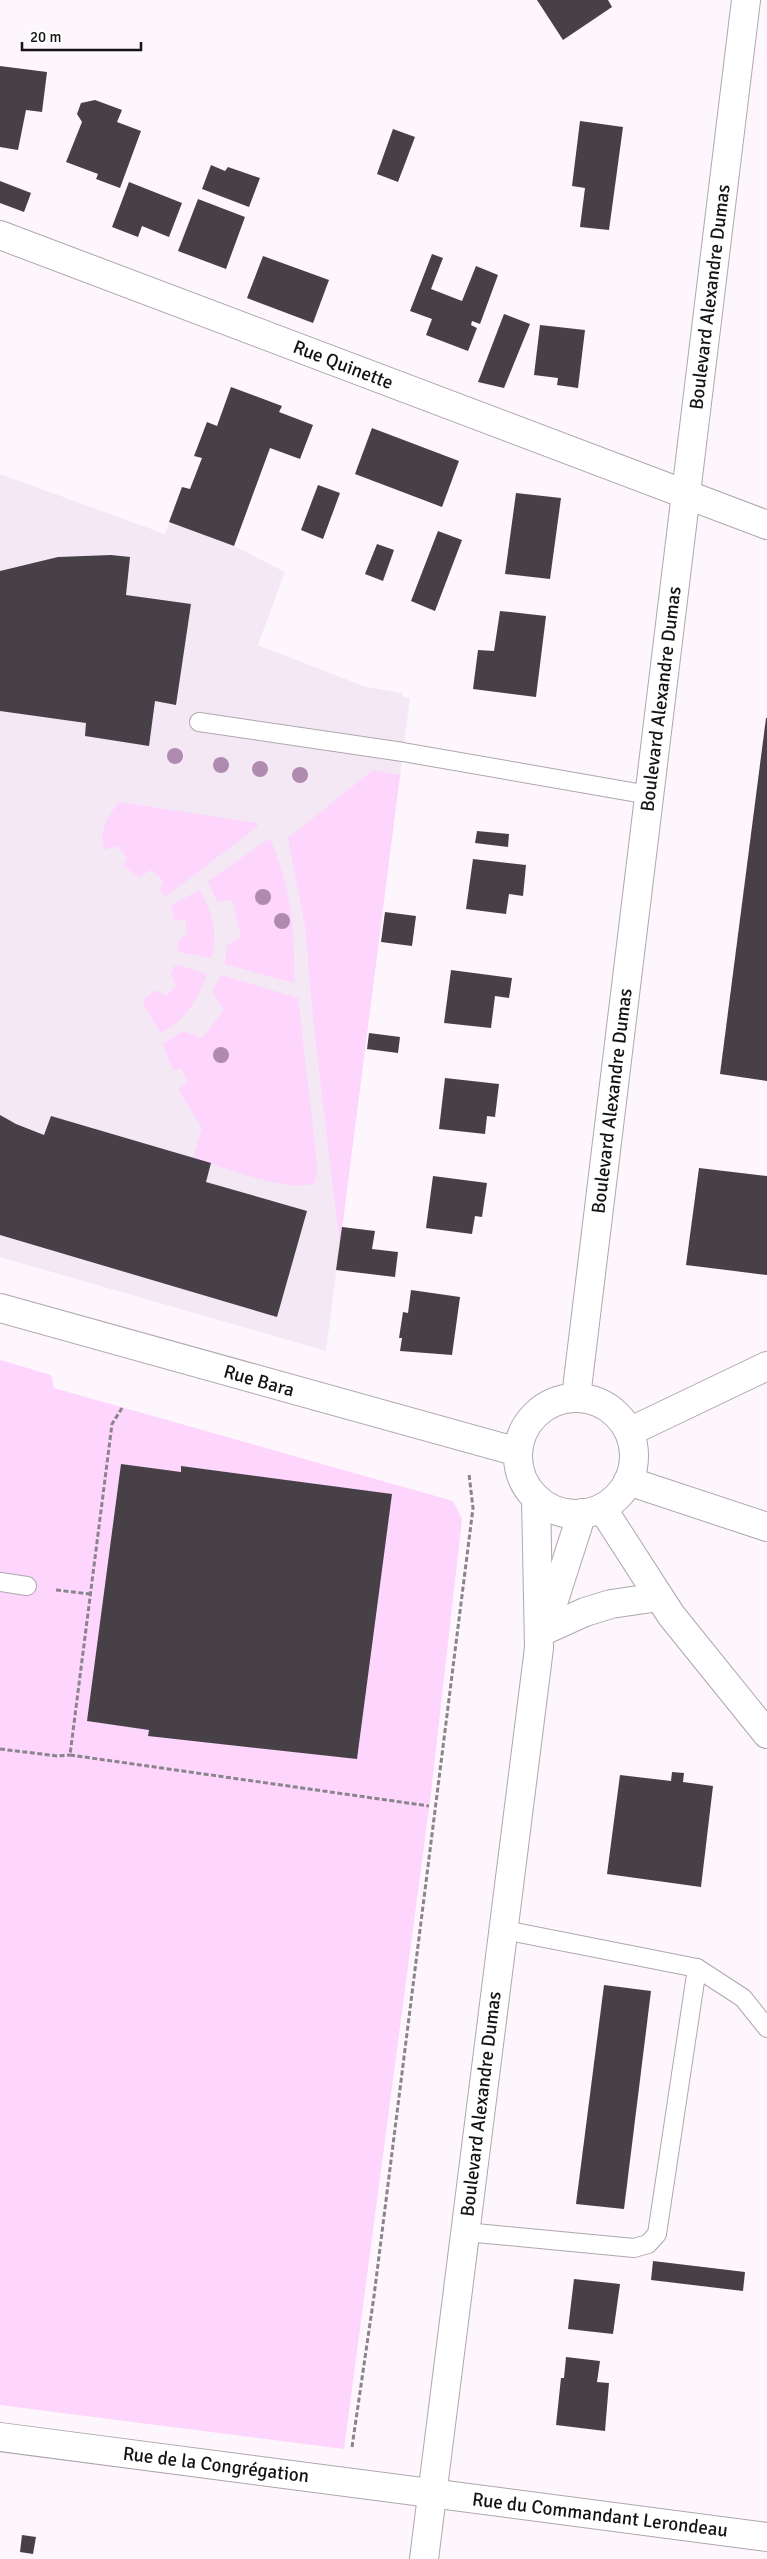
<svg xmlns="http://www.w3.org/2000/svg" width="767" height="2559" font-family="Signika,sans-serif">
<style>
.built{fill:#f4e8f4}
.green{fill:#fdd5fd}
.building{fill:#474147}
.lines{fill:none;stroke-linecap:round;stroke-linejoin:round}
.service-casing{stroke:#aea7ae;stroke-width:20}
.minor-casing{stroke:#aea7ae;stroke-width:30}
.path{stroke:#8a858a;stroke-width:3;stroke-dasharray:5 2.5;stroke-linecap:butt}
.service{stroke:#fff;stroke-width:18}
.minor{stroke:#fff;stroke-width:28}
.tree{fill:#ae8baf}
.labels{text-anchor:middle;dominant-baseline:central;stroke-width:5;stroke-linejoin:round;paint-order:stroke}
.street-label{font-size:19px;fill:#151315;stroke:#fff}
</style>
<rect width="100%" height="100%" fill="#fdf6fd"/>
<polygon class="built" points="0,474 165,534 169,522 234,546 285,572 258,645 366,687 403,693 402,696 410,698 326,1351 0,1257"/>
<g class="green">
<polygon points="373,770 400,775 340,1245 314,1028 305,926 288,838"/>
<path d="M119 802 258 823 257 827 165 897 160 890 163 880 150 870 139 878 123 865 127 857 116 846 105 850C97 833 108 816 119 802Z"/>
<path d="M270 838C290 884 296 933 294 983L225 964 227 946 241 936 232 900 217 902 208 881Z"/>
<path d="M199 890C211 906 220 939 211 958L179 952 178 941 187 933 185 920H174L171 906Z"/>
<path d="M179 965 207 974C198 999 185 1021 161 1033L143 1004 146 997 157 990 166 996 176 986 171 975 174 966Z"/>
<path d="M221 975 298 998 317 1164V1175L314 1183C290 1194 220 1166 193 1158L202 1128 179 1090 188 1081 181 1068 173 1071 163 1044 183 1031 202 1038 224 1010 212 992Z"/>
<polygon points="0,1360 51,1375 54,1388 453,1501 462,1519 431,1793 344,2449 0,2405"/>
</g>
<g class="building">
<polygon points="537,0 608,0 612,7 563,40"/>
<polygon points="0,66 47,72 42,112 26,110 18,150 0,147"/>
<polygon points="95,100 122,110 117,122 141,131 120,188 96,179 98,174 66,162 82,122 77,114 81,103"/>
<polygon points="580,121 623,127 609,230 580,227 585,188 572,186"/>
<polygon points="393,129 415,137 398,182 377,174"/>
<polygon points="211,165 225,171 228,167 260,178 249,207 202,189"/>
<polygon points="0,181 31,193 24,212 0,203"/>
<polygon points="129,182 182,203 169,237 142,226 138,237 112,227"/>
<polygon points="198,199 245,217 226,269 178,251"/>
<polygon points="432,254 443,258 431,289 462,301 476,266 498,275 480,324 472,321 471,325 477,328 468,351 426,335 432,319 410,311"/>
<polygon points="263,256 329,280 313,323 247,298"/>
<polygon points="504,314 530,324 504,388 478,382"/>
<polygon points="540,325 585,330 578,388 557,385 558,378 534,375"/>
<polygon points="231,387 282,406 279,412 313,425 300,459 270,448 234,546 169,522 182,487 190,489 202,458 194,456 207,422 217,426"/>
<polygon points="372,428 459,461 442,507 355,474"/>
<polygon points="318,485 340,493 323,539 301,530"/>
<polygon points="516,493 561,498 550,579 505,574"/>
<polygon points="438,531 462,540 435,611 411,601"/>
<polygon points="377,544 394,550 383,581 365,574"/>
<polygon points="111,555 130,557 126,595 191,604 176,705 155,701 149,746 85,736 86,723 0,711 0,571 58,557"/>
<polygon points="500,611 546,616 536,697 473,689 478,650 494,651"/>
<polygon points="766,718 767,718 767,1081 720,1074"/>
<polygon points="477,831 509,834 508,847 475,843"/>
<polygon points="473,859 526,865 523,896 509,894 506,914 466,909"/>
<polygon points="385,912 416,916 412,946 381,942"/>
<polygon points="451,970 512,978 509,998 495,996 491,1028 444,1023"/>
<polygon points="369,1033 400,1037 398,1053 367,1049"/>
<polygon points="445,1078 499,1084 495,1117 487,1116 485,1134 439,1129"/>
<polygon points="0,1115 16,1124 44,1135 51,1116 211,1163 206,1182 307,1211 277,1317 0,1235"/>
<polygon points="699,1168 767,1176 767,1275 686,1265"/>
<polygon points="433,1176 487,1183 482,1217 475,1216 472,1234 426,1228"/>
<polygon points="342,1227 375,1231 372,1249 398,1252 395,1277 336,1270"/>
<polygon points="411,1290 460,1297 452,1355 400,1351 402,1338 399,1338 403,1312 408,1313"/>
<polygon points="121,1464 181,1472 181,1466 392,1494 357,1759 148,1736 149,1730 87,1721"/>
<polygon points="672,1772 684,1773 683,1782 713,1786 701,1887 607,1874 620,1775 671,1781"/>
<polygon points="604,1985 651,1991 624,2209 576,2204"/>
<polygon points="653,2261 745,2272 743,2291 651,2280"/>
<polygon points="574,2279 620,2284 613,2334 568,2329"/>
<polygon points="566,2357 600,2361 597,2382 609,2383 605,2431 556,2425 561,2378 564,2378"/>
<polygon points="22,2535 36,2537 33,2554 20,2552"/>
</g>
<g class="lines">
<defs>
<g id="service">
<polyline points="199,722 403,752 649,795"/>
<polyline points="0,1582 27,1586"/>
<polyline points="504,1930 697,1968 743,1998 767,2028"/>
<polyline points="465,2232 634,2248 648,2244 657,2234 697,1968"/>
</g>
<g id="minor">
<polyline points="0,235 767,525"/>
<polyline points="0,1308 518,1452"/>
<polyline points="576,1397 746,0"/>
<circle cx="576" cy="1456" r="58"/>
<polyline points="629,1432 767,1366"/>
<polyline points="628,1481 767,1527"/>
<polyline points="602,1508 671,1615 767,1734"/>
<polyline points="546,1625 582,1513"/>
<polyline points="545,1630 585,1612 611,1604 659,1597"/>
<polyline points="0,2437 767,2537"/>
<polyline points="424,2559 539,1648 536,1498"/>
</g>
</defs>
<use href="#service" class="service-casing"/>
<use href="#minor" class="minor-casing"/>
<g class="path">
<polyline points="122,1408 112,1424 70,1755 429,1806"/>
<polyline points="56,1590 90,1594"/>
<polyline points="0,1749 58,1756 70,1755"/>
<polyline points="352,2447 374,2296 473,1508 469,1474"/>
</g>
<use href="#service" class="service"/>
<use href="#minor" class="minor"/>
</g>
<g class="tree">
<circle cx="175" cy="756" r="8"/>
<circle cx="221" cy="765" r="8"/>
<circle cx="260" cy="769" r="8"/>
<circle cx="300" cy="775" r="8"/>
<circle cx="263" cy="897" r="8"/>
<circle cx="282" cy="921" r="8"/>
<circle cx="221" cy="1055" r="8"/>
</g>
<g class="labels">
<g class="street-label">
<text transform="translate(710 297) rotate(-83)">Boulevard Alexandre Dumas</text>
<text transform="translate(343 365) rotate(21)">Rue Quinette</text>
<text transform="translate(661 699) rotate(-83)">Boulevard Alexandre Dumas</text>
<text transform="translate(612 1101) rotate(-83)">Boulevard Alexandre Dumas</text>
<text transform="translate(259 1381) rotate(16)">Rue Bara</text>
<text transform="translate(481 2104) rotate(-83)">Boulevard Alexandre Dumas</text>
<text transform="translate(216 2465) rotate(7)">Rue de la Congrégation</text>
<text transform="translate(600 2515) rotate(7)">Rue du Commandant Lerondeau</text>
</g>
</g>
<path d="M22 42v8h119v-8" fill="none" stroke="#151315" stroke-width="2.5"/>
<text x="30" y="42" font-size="15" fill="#151315" stroke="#ffffff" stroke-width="4" paint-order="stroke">20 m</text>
</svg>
